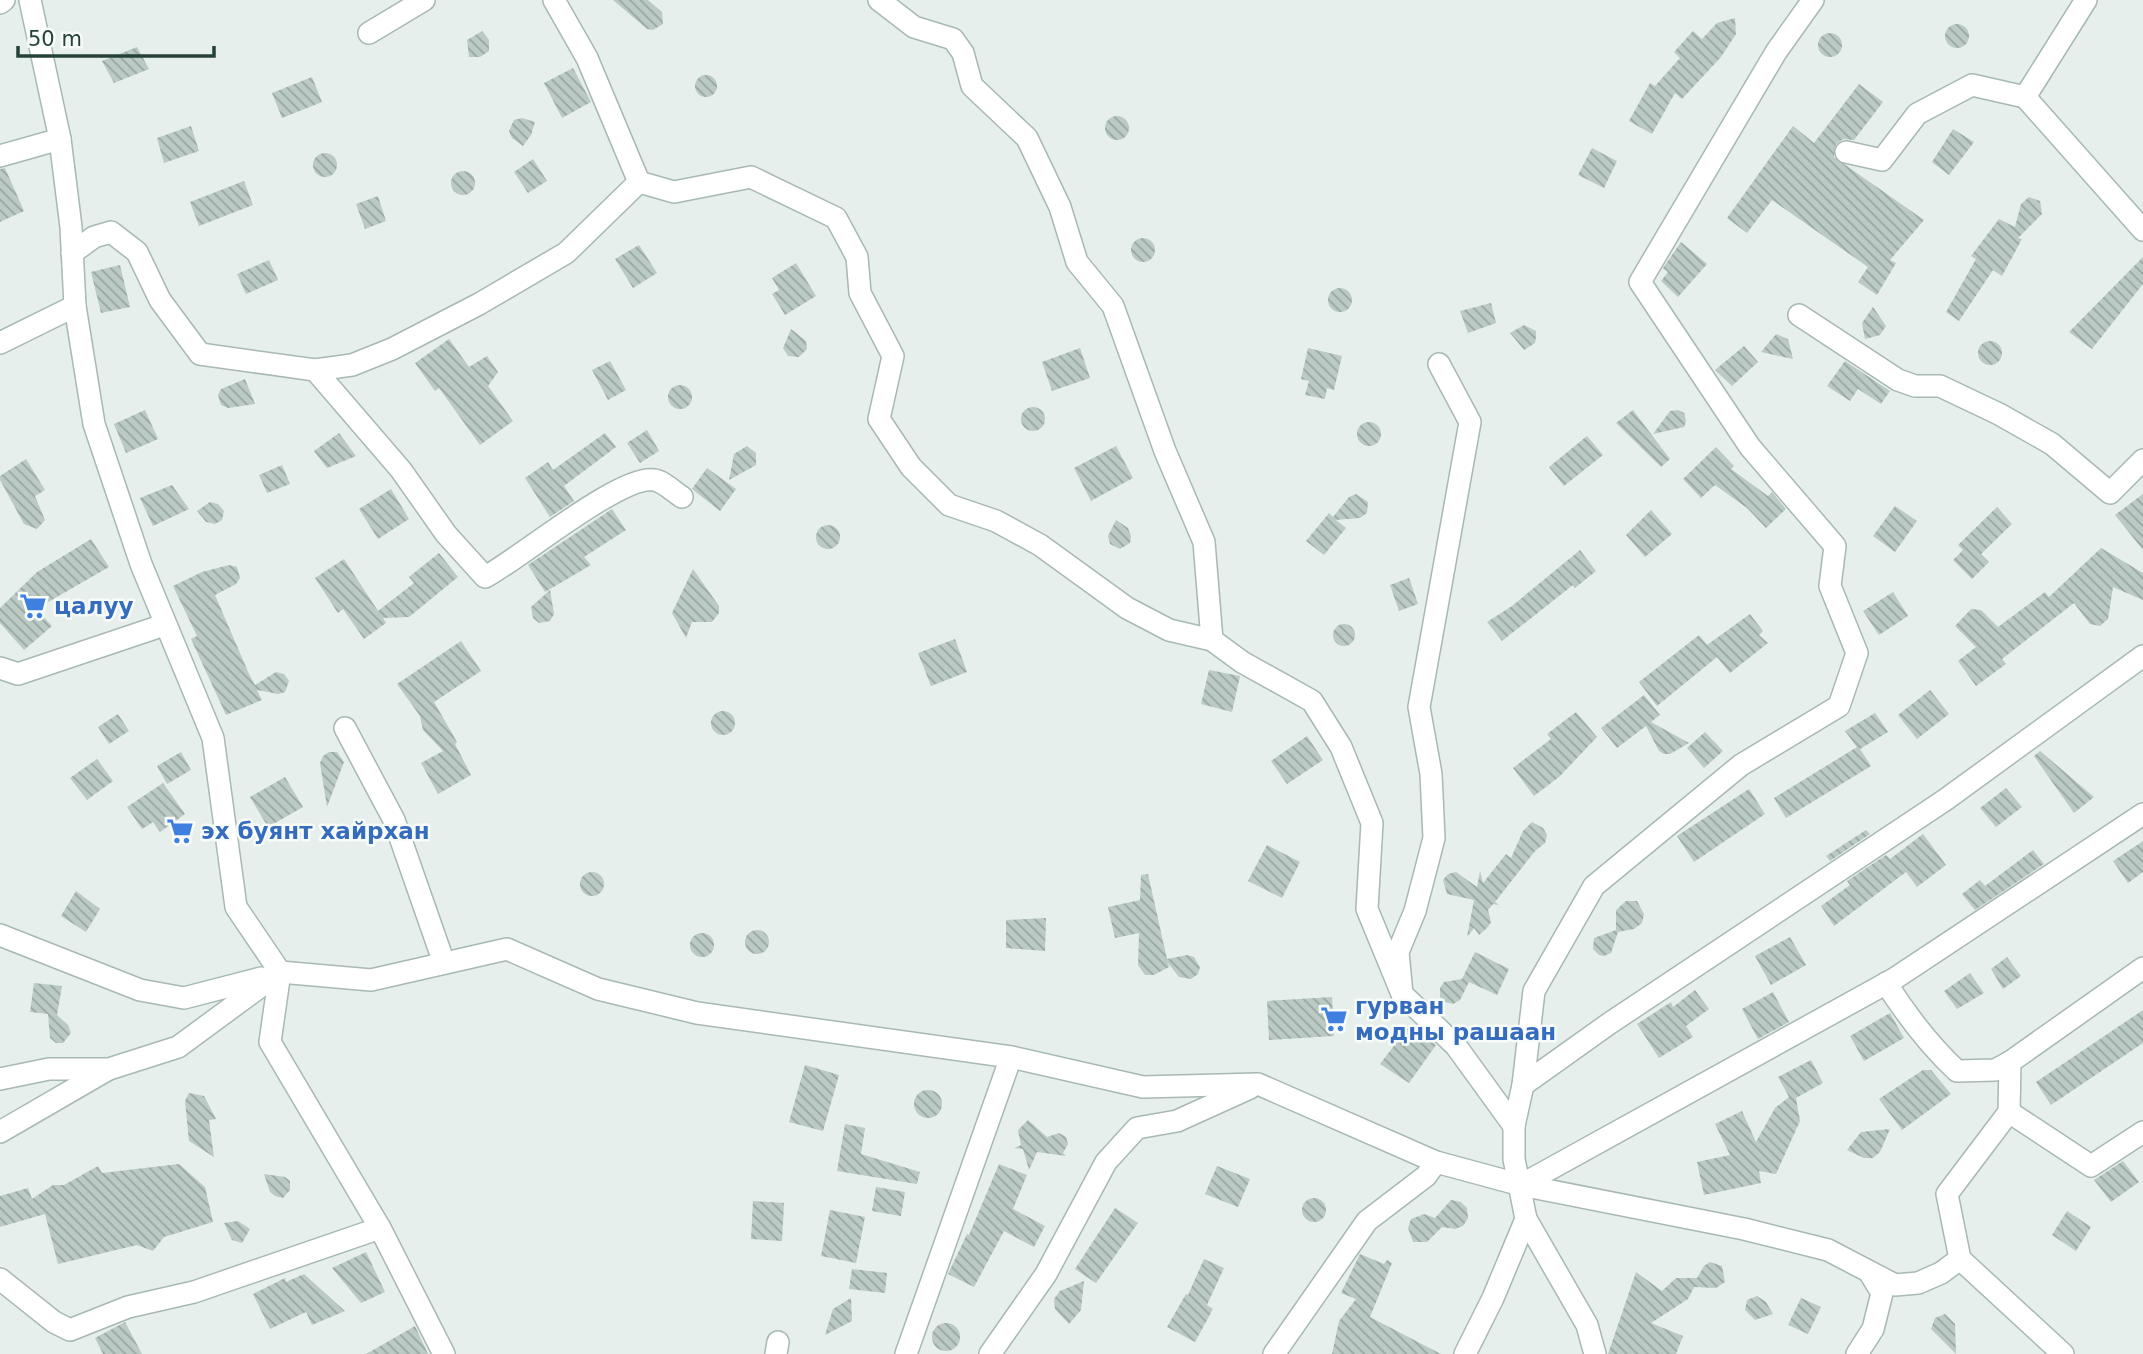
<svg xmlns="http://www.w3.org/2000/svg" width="2143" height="1354" font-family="'DejaVu Sans',sans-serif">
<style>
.building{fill:url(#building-back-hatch)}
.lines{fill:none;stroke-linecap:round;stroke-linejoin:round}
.street-casing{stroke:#a8b8b2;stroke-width:24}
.street{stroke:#fff;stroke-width:21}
.labels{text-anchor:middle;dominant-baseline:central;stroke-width:5;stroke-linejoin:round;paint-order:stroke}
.shop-label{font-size:23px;font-weight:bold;fill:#366cbe;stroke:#f7fbf9;text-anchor:start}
</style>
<defs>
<pattern id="building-back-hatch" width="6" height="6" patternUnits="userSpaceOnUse" patternTransform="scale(1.75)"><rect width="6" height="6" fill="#bbcac4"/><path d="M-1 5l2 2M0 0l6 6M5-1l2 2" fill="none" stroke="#98a6a0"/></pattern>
</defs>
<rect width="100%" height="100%" fill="#e6efeb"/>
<g class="building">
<polygon points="613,0 648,0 662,12 663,24 653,30 647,29"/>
<polygon points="1735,18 1736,34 1721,57 1682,99 1675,93 1652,134 1629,121 1650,83 1655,86 1680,58 1674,52 1693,31 1702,39 1717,23"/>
<circle cx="1957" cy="36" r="12"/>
<polygon points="482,31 489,40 489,51 480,57 469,57 467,40"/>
<circle cx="1830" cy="45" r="12"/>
<polygon points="137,47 149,69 114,83 102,61"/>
<polygon points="573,68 591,102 562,118 544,83"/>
<circle cx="706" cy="86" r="11"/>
<polygon points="312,77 322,102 282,118 272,93"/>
<polygon points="1859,84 1883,102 1854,140 1843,139 1836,144 1834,157 1924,220 1890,260 1896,263 1877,295 1858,282 1868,267 1772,200 1747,233 1727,218 1793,126 1814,143"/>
<circle cx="1117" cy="128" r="12"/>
<polygon points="522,118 535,122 531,135 523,146 512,138 509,131 514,120"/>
<polygon points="191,126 199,151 164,163 157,138"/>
<polygon points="1953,129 1974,142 1949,175 1932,162"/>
<polygon points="1592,148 1617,161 1604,188 1578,175"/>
<circle cx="325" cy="165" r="12"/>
<polygon points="533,159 547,181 528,193 514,172"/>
<polygon points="5,168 24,211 0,222 0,169"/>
<circle cx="463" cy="183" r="12"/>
<polygon points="244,181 253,205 199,226 190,202"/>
<polygon points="378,196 386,221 365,229 356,204"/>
<polygon points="2029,197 2040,201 2042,214 2018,238 2022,239 2002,276 1993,270 1959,321 1946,312 1976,259 1971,256 1999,219 2015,227 2021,204"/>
<circle cx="1143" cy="250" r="12"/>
<polygon points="1681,242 1707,264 1678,297 1661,281 1668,272 1663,268"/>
<polygon points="639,245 657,273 633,288 615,259"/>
<polygon points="2143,257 2143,284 2092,349 2069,332"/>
<polygon points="269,260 278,280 246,294 237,274"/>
<polygon points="796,263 816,296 785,315 772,294 779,290 772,278"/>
<polygon points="120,265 130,307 101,313 91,272"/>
<circle cx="1340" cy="300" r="12"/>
<polygon points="1491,303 1496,323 1468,333 1460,311"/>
<polygon points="1873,307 1886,326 1880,335 1865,339 1862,323"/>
<polygon points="1524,325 1536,331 1536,337 1535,343 1524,350 1510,333"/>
<polygon points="791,329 806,341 807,349 799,357 788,356 783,348"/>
<polygon points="1776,334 1788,339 1793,359 1761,352"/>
<polygon points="449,339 469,367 487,356 498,372 488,386 513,421 480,445 439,388 435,391 415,363"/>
<circle cx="1990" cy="353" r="12"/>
<polygon points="1744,346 1758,362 1732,386 1715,370"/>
<polygon points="1080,348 1090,378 1052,391 1042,362"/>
<polygon points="1308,348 1342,356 1334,390 1327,388 1325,399 1305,395 1309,381 1301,379"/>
<polygon points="610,361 626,390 608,400 592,370"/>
<polygon points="1845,361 1890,391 1881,404 1858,389 1850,401 1827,386"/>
<polygon points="245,379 255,404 228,408 221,405 218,395 221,389"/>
<circle cx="680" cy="397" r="12"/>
<circle cx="1033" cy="419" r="12"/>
<polygon points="145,410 158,439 126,453 114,424"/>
<polygon points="1633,410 1670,459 1661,467 1616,423"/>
<polygon points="1678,410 1684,413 1686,421 1684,427 1653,434 1670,411"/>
<circle cx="1369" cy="434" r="12"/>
<polygon points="647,430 659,451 640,463 627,443"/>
<polygon points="339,433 356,456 327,468 314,451"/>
<polygon points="605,433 616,447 564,486 574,501 550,517 525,478 548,462 553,470"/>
<polygon points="1587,436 1603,455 1564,486 1549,467"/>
<polygon points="747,446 756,453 756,465 729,480 734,454"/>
<polygon points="1116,446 1133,478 1091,501 1074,468"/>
<polygon points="1716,447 1734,466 1731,469 1768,496 1772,492 1786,509 1766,528 1747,508 1715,485 1701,498 1683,479"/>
<polygon points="26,459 45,490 35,496 45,520 37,529 24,524 0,480 0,476"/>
<polygon points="282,465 290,484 267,493 259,475"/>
<polygon points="707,468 736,489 720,511 692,489"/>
<polygon points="172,485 189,509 153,526 140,498"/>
<polygon points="391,489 409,519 378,539 359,509"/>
<polygon points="1356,494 1368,502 1367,513 1360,518 1336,520 1346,528 1324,555 1306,541 1329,513 1333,517 1349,497"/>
<polygon points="2143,494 2143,550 2115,515"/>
<polygon points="210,502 218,504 224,511 222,520 215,524 206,522 197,511"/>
<polygon points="1895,506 1917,521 1895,552 1873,536"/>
<polygon points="1997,507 2012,524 1981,554 1989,562 1972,579 1953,560 1963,550 1958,545"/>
<polygon points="612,509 626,530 584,557 591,565 545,592 528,565"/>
<polygon points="1651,510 1672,534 1645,557 1626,535"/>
<polygon points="1116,520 1128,528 1131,536 1130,543 1120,549 1110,544 1108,536"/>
<circle cx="828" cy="537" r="12"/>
<polygon points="91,539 109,567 36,609 52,626 24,650 0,623 0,608 37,572"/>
<polygon points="2101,548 2143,573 2143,600 2113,587 2108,619 2100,626 2090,624 2074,603 2002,659 2006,664 1976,686 1958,661 1976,647 1955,626 1971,609 1981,610 1998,627 2045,592 2049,597"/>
<polygon points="1580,550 1596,571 1575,588 1573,585 1502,641 1487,622 1512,606"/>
<polygon points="439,553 458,577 409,617 383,618 386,623 364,639 343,609 338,613 315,578 344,559 378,611 414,583 409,577"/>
<polygon points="229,565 237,567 240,578 236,584 215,595 249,674 255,685 276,672 284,674 289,681 285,692 278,694 257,690 262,700 226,715 191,639 197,636 173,586 202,572"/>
<polygon points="693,569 719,606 719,613 712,622 692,622 686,638 672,613"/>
<polygon points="1409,578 1418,604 1399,611 1390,585"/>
<polygon points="550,590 554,614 550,621 539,623 533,618 531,607"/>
<polygon points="1893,592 1908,616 1879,635 1863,611"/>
<polygon points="1750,614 1763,631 1759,635 1768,643 1730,673 1707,645"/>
<circle cx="1344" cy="635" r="11"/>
<polygon points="1699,635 1717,657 1657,706 1639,682"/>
<polygon points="955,639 967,672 931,686 918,653"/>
<polygon points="461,641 481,671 434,702 457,742 455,744 471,775 438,794 421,763 443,751 423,730 420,716 397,684"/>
<polygon points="1209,670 1240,676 1232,712 1201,704"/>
<polygon points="1930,690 1949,714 1917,739 1898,715"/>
<polygon points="1644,695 1660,715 1651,722 1689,743 1670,754 1664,754 1659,751 1646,726 1617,748 1601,728"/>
<circle cx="723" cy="723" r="12"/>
<polygon points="1576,712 1597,737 1559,777 1534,796 1513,768 1551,739 1547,734"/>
<polygon points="1875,713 1888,732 1860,749 1871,766 1786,818 1774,798 1857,747 1845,731"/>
<polygon points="118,714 129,731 109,744 98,727"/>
<polygon points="1705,732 1723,751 1704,768 1687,748"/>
<polygon points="1307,736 1323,760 1287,784 1271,761"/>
<polygon points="2040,751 2094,797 2074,813 2034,756"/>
<polygon points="181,752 191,770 167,784 157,766"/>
<polygon points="329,752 337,752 344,762 327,807 320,763 323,756"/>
<polygon points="97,759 113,781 87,800 70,778"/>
<polygon points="285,777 303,807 268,827 250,797"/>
<polygon points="163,783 185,814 160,832 153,822 142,829 127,807"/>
<polygon points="2006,788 2022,807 1996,827 1980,808"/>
<polygon points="1749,789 1765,814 1694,862 1677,836"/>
<polygon points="1532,822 1543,828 1547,835 1545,843 1535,851 1495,902 1499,905 1493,904 1488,910 1491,922 1488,927 1479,935 1474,928 1467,937 1474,900 1447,894 1443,880 1448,874 1456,872 1477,887 1480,871 1483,883 1506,854 1511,858 1523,831"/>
<polygon points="1866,830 1870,834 1830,861 1826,856"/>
<polygon points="1923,834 1946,865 1917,887 1906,872 1834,926 1821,906 1850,885 1847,881 1886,855 1890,859"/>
<polygon points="2143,841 2143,872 2128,883 2113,861"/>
<polygon points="1267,845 1300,862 1282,898 1248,881"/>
<polygon points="2033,850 2044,864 1975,910 1962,894 1980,880 1985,886"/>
<circle cx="592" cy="884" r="12"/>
<polygon points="1148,874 1167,959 1187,955 1194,957 1200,967 1198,974 1191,979 1179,977 1168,963 1169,967 1154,975 1145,975 1138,965 1139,933 1115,938 1108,907 1140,900 1141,875"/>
<polygon points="76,891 100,909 86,932 61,916"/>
<polygon points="1626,901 1637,901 1644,914 1642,923 1634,929 1618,932 1611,953 1604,956 1599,955 1593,949 1594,938 1616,930 1616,910"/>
<polygon points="1046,918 1045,951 1006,948 1006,920"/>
<circle cx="757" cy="942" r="12"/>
<circle cx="702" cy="945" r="12"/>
<polygon points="1790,937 1806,965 1771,985 1755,956"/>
<polygon points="1475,952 1509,969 1497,995 1469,982 1460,1000 1453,1004 1445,1002 1440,997 1440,988 1444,982 1462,979"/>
<polygon points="2007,957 2021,976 2003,989 1991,969"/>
<polygon points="1970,973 1984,993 1957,1009 1944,991"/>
<polygon points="34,983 62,986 57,1015 68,1025 71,1033 63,1043 56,1043 50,1038 48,1014 30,1012"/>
<polygon points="1695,990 1709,1009 1686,1026 1693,1037 1659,1058 1637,1024 1671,1002 1673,1007"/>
<polygon points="1773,992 1789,1022 1758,1039 1742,1009"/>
<polygon points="1332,997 1334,1036 1269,1040 1267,1001"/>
<polygon points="2143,1010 2143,1043 2051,1105 2036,1082"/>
<polygon points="1890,1013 1904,1038 1864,1061 1850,1036"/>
<polygon points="1410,1025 1436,1045 1409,1083 1380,1064"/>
<polygon points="1811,1060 1823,1083 1796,1098 1800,1121 1776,1174 1759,1171 1761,1183 1704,1195 1697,1162 1730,1155 1715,1124 1742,1111 1756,1142 1775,1108 1789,1097 1778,1077"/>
<polygon points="805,1065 839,1075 823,1131 789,1122"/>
<polygon points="1923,1070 1931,1070 1951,1094 1902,1130 1879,1099"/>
<circle cx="928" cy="1104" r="14"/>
<polygon points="189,1093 204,1096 216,1119 209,1120 214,1157 189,1141 185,1101"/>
<polygon points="1028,1120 1047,1137 1059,1133 1066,1137 1068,1144 1063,1153 1066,1156 1037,1152 1029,1170 1023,1149 1014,1148 1021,1145 1018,1130"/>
<polygon points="845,1124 865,1128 861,1154 920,1172 917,1184 837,1171"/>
<polygon points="1890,1129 1880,1152 1873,1158 1864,1158 1847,1150 1861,1132"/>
<polygon points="2123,1161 2139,1182 2111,1202 2094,1180"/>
<polygon points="179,1164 205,1187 213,1222 164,1237 153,1251 137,1245 58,1264 45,1214 0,1227 0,1196 28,1188 32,1199 53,1185 64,1185 98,1166 102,1173"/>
<polygon points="999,1164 1027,1175 1013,1209 1045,1226 1034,1247 1004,1231 974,1287 948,1274 967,1234 969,1235"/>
<polygon points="1217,1166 1250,1179 1238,1207 1205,1194"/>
<polygon points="264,1174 285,1177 290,1181 290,1190 283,1198 275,1196 270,1192"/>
<polygon points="876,1187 905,1192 901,1216 872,1211"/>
<circle cx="1314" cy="1210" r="12"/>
<polygon points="1451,1200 1461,1202 1467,1208 1468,1218 1463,1226 1455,1229 1442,1227 1427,1242 1413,1242 1408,1228 1411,1219 1424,1214 1435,1218"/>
<polygon points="753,1201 784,1203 782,1241 751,1239"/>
<polygon points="1115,1208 1138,1223 1096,1283 1075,1269"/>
<polygon points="830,1210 865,1217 856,1263 821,1256"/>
<polygon points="2067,1211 2091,1227 2076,1251 2052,1235"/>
<polygon points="238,1221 250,1229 242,1243 232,1240 224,1223"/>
<polygon points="366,1252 385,1292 361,1303 332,1268"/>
<polygon points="1360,1254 1384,1264 1387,1260 1392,1263 1370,1317 1441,1354 1332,1354 1339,1321 1356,1299 1341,1293"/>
<polygon points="1204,1259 1224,1268 1207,1305 1213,1309 1195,1342 1167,1327 1186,1294 1188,1295"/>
<polygon points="1710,1262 1722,1266 1725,1282 1716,1288 1694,1287 1688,1299 1651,1323 1683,1336 1676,1354 1608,1354 1636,1272 1662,1291 1676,1278 1697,1278 1704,1266"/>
<polygon points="852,1269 887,1273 885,1293 849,1289"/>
<polygon points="304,1274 345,1311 312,1325 306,1312 270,1329 253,1294 285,1278 286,1282"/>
<polygon points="1084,1281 1081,1310 1069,1324 1055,1309 1054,1299 1060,1291"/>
<polygon points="1757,1296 1766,1302 1773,1314 1755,1320 1745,1310 1747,1300"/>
<polygon points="851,1298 852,1321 825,1335 833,1309"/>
<polygon points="1801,1298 1821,1307 1808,1334 1788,1325"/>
<polygon points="1945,1314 1955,1324 1956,1354 1931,1329 1935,1318"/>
<polygon points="125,1322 142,1354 103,1354 95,1338"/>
<circle cx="946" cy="1337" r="14"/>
<polygon points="415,1326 428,1354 366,1354"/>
</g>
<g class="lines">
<defs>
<g id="street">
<polyline points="30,0 60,139 71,227 75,306 94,424 141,564 213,738 236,907 280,972 371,980 507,949 598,989 697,1013 1011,1057 1143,1087 1258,1084 1436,1162 1521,1185 1744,1229 1828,1250 1895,1285 1918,1283 1941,1273 1960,1259 2063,1354"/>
<polyline points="554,0 587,58 639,182"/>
<polyline points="879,0 914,27 953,39 963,53 972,86 1027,138 1060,207 1077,262 1113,306 1165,451 1204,542 1212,640 1242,662 1312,701 1341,747 1372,823 1367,909 1402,994"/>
<polyline points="2086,0 2025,97 2143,230"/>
<polyline points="0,3 4,0"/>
<polyline points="369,33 424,0"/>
<polyline points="1846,152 1882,160 1917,114 1972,85 2025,97"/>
<polyline points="0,156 60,139"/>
<polyline points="72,253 94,237 111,232 137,252 160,300 200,354 315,370 352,365 392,349 479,304 566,253 639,182 674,192 751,177 836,218 857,257 860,293 893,356 879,419 911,467 949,505 996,521 1040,545 1127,608 1169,630 1212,640"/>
<polyline points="1799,315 1898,380 1915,386 1940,386 1999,414 2052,444 2110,493 2143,460"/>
<polyline points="0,343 75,306"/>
<polyline points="1439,364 1470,422 1419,707 1431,774 1434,838 1415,911 1398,952 1402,994 1456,1046 1514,1126"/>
<path d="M315 370 401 470 446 534 485 577C518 560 621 474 654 480 663 481 674 492 682 497"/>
<polyline points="0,668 18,674 164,625"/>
<polyline points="345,728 394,820 444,963"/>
<polyline points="0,935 140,990 184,998 261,978"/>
<polyline points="280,972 270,1042 380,1228 444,1354"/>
<path d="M1886 983C1907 1016 1928 1044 1957 1071L1995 1070 2010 1062"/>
<polyline points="0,1079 49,1069 109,1069 178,1047 280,972"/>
<polyline points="1523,1085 1610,1023 1945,800 2143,656"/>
<polyline points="2009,1112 2091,1166 2143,1132"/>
<polyline points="0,1132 107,1070"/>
<polyline points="1521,1185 1894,979 2143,814"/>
<polyline points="1960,1259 1947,1194 2009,1112 2010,1062 2143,968"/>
<polyline points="0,1279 54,1322 70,1330 128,1307 194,1292 380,1228"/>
<polyline points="776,1354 778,1342"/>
<polyline points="906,1354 1011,1057"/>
<polyline points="990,1354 1046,1274 1106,1162 1137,1128 1177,1121 1250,1088"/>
<polyline points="1274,1354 1367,1221 1426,1176 1436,1162"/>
<polyline points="1465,1354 1493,1298 1526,1219"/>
<polyline points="1595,1354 1587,1325 1526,1219 1514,1159 1514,1126 1523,1085 1534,991 1594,886 1741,765 1839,706 1857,653 1830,586 1835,546 1750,447 1640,282 1776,52 1813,0"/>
<polyline points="1857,1354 1873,1329 1882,1293 1871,1275"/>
</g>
</defs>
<use href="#street" class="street-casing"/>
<use href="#street" class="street"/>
</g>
<defs>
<symbol id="supermarket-bare" viewBox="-9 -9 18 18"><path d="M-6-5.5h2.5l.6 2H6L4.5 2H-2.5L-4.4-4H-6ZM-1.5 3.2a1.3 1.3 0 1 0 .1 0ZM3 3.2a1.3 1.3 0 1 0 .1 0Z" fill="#3f7fe0" stroke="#f7fbf9" stroke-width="2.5" paint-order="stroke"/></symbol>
</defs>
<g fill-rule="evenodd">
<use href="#supermarket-bare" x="14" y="587" width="38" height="38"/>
<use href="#supermarket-bare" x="161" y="812" width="38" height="38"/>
<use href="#supermarket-bare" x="1315" y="1000" width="38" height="38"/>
</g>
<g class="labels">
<g class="shop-label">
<text x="54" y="606">цалуу</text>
<text x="201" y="831">эх буянт хайрхан</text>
<text x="1355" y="1006">гурван<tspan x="1355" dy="26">модны рашаан</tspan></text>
</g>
</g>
<path d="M18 46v10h196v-10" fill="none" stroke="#24423a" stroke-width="3.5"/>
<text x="28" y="46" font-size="21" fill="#24423a" stroke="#f7fbf9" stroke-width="5" paint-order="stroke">50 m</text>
</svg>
